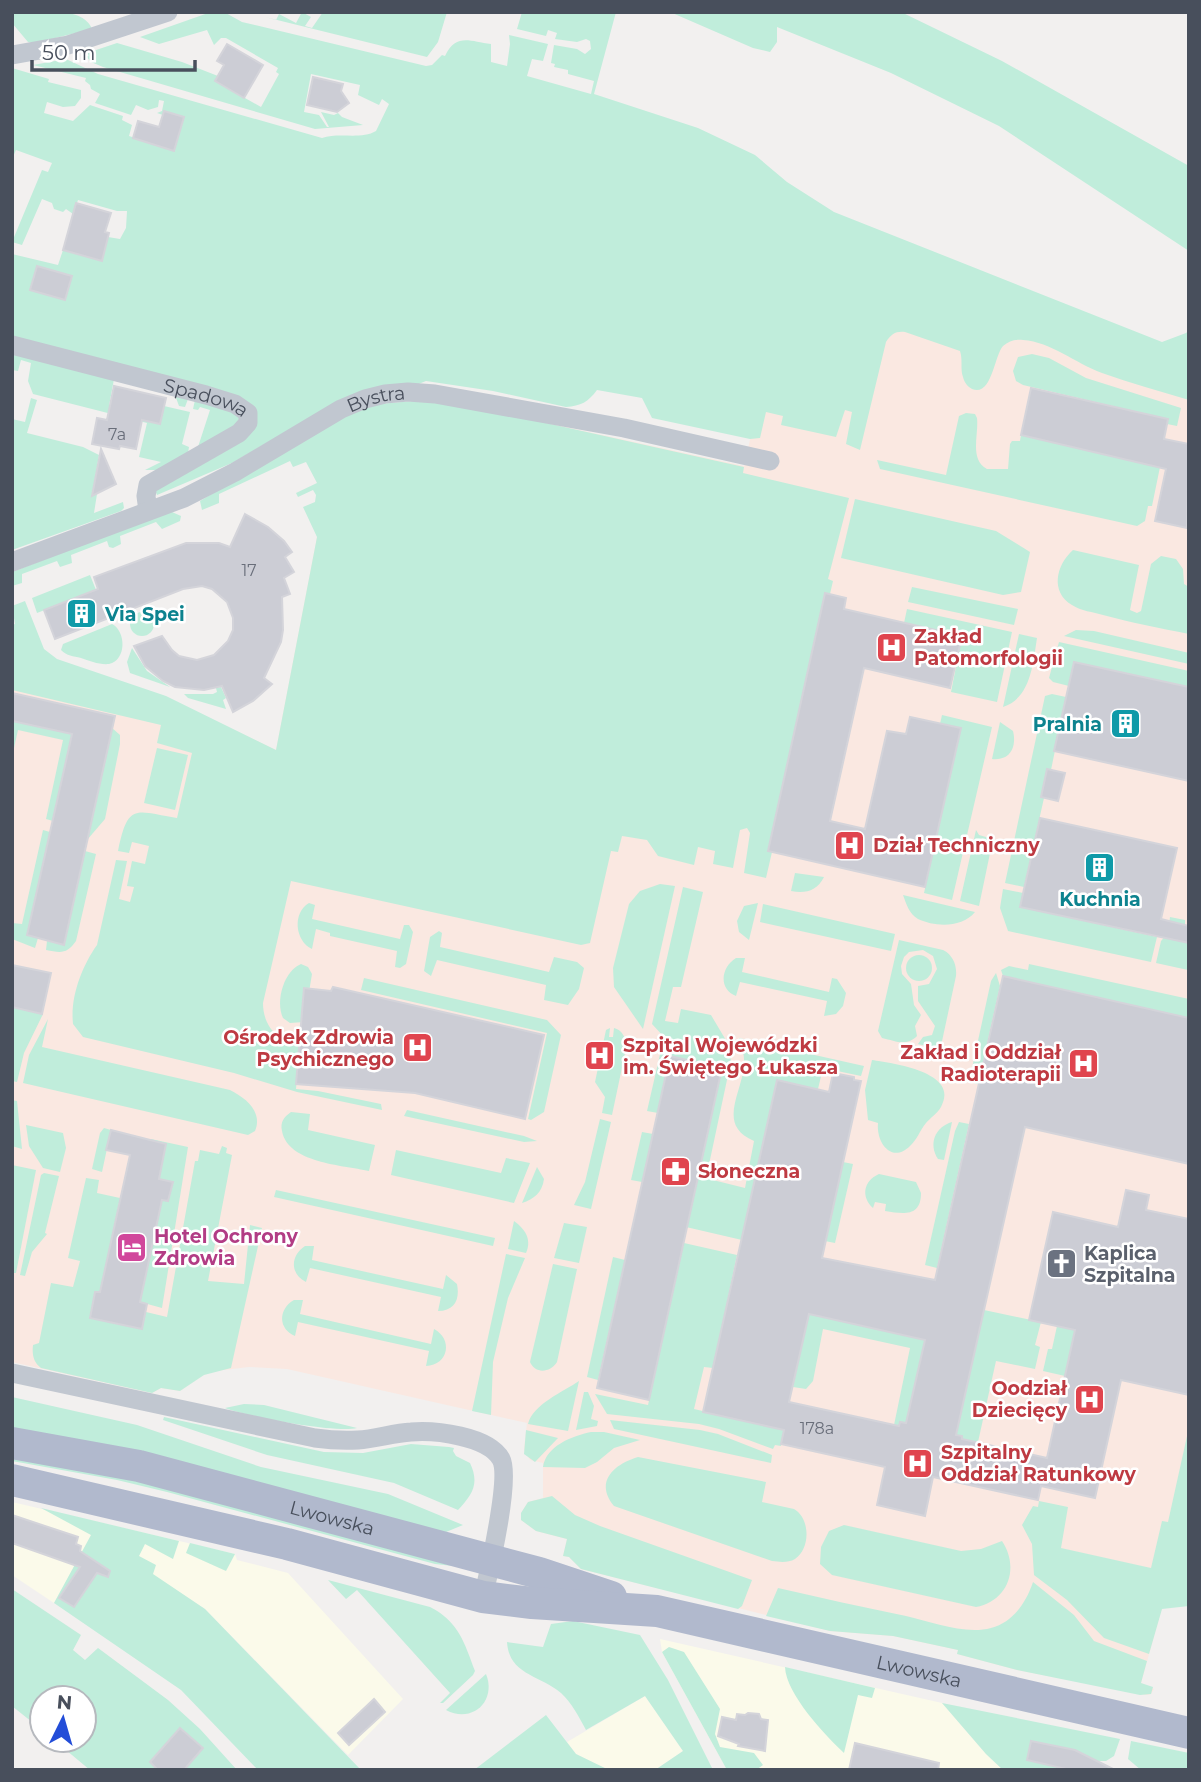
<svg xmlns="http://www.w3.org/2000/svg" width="1201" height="1782" font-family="Montserrat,sans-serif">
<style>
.commercial{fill:#fbfaea}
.medical{fill:#fae8e1}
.green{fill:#c0eddb}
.building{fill:#cccdd5;stroke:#d4d4da;stroke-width:2;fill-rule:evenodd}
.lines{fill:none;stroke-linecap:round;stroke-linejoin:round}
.minor{stroke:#c1c7d0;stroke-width:19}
.primary{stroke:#b1b9cd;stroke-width:32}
.labels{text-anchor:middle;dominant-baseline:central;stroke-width:5;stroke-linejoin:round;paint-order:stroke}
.number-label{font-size:16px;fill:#696e7a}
.street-label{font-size:19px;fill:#484f5c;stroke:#fff}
.culture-label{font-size:19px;font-weight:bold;fill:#0d838f;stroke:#fff;text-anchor:start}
.health-label{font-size:19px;font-weight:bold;fill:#be3a42;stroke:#fff;text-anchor:start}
.hotel-label{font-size:19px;font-weight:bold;fill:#b23c85;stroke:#fff;text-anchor:start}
.worship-label{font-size:19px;font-weight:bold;fill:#5b616d;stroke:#fff;text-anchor:start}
</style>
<rect width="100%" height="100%" fill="#f2f0ef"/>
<g class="commercial">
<polygon points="12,1502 235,1554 237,1560 288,1573 403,1699 348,1755 205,1609 92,1535 54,1603 12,1575"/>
<polygon points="660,1639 942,1703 986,1754 1003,1770 727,1770 662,1652"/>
<polygon points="645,1696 683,1751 655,1770 609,1770 601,1767 576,1754 567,1742"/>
</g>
<polygon class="medical" points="846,237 1189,377 1189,1602 1165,1597 1141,1683 1154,1689 1151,1694 1147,1695 1017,1670 957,1654 958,1650 893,1636 830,1631 581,1569 569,1557 563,1556 567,1539 536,1531 521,1520 521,1513 528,1502 543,1498 543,1463 530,1460 524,1450 527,1423 287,1369 249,1367 215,1371 203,1375 180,1391 161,1388 152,1393 12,1362 12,652 163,696 276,750 322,511 501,413 744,466 757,409"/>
<g class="green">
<path d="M12 12C34 12 83 5 92 29L35 43 28 42 12 23Z"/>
<path d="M211 12H224L242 22 426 66 432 65 442 55 445 56C456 33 469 41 491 44V62L507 66 510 44 509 35 548 44 543 61 532 59 527 76 591 94 594 81 568 74V70L554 67 555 64 551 63 554 45 577 49 585 54 591 49 590 41 586 39 577 42 555 39 557 33 548 30 546 36 517 29 522 12H616L594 94 698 128 755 155 787 182 834 212 1162 342 1186 333 1189 330V400C1160 391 1130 383 1102 373 1075 363 1051 342 1023 340 1015 339 1009 341 1003 346 994 356 992 397 972 389 968 387 964 382 963 377 960 369 963 360 960 351L905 332C896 331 891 334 886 342L860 450 846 444 852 412 845 410 836 437 781 425 783 416 766 412 760 438 750 439 652 418 642 398 597 390C588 402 581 406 566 407L493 391 426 381 411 387 342 399 232 463 157 495 155 490 254 419 12 342V254L58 265 63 250 101 261 108 237 120 239 126 228 127 211H117L78 200 73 214 66 209 63 212 54 209 52 203 42 199 22 245 12 242 42 170 48 172 52 163 16 150 12 159V68L49 79 48 82 81 90V98L75 106 63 107 47 102 44 113 73 121 90 105 123 116 122 120 132 125 129 136 173 150 184 118 165 112 163 115 157 113 162 111 164 101 159 100 158 107 148 110 136 105 131 115 95 103 100 94 91 89 90 85 85 81 86 78 33 65 66 59 98 74 322 138C339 132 361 140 376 131L389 104 382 99 379 105 358 95 360 85 311 74 304 112 319 115 327 127H329L321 112 334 115 338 113 342 117 363 125 315 129 103 67 91 62 84 54 117 43 182 62 218 76 215 81 261 107 279 74 276 72 278 68 226 38H221L214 45 207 30 159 44 140 37Z"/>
<polygon points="302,12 311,17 305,26 312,28 323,12 447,12 438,42 427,57 265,17 276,20 279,14 296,23"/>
<polygon points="670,12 901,12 1002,61 1189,166 1189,251 999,126 891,73 777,27 777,42 770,52 753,48"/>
<polygon points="12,351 224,404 244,420 197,450 210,410 200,407 198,410 193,409 195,400 188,399 185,407 179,406 175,395 114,379 109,406 148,414 147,421 159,424 164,406 190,412 182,444 189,447 188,453 158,470 145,470 161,462 139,457 147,423 33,394 28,381 31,363 21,360 18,371 12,370"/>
<polygon points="1032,354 1049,358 1086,378 1181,408 1177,426 1167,424 1168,419 1023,385 1016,381 1013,371 1018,357"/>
<polygon points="31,398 37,400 27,433 83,447 99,455 92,495 97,494 94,513 123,502 124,508 121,511 12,550 12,419 25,422"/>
<path d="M425 400 501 413 744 467 743 473 849 498 828 579 833 581 830 594 826 593 768 851 772 852 766 878 744 873 750 833 747 828 740 830 733 868 713 864 715 851 698 847 694 865 658 856 647 840 622 836 618 852 611 851 590 943 581 945 291 881 263 1003C263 1024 276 1043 300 1041L296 1089 318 1091 381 1104 382 1110 297 1092 234 1073 83 1037 73 1024C70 997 82 966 97 945L116 860 127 861 119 899 130 902 134 887 127 886 132 861 145 864 149 846 132 842 129 853 118 851C128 802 135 811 177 818L192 753 157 743 161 725 12 690V625L15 624 12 606 25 601 44 649 57 659 166 696 276 750 317 537 303 507 315 502 316 495 313 490 298 497 296 493 317 483 306 462 293 467 290 461 219 494V503L202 510 200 501 339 418 379 404Z"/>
<path d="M966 413 975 414 977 418C979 435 969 459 987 469H1008L1010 444 1012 441H1020L1021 435 1160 467 1152 506H1148L1145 521 1137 526 880 469 877 460 946 475 959 416Z"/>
<polygon points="855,499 996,531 1030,552 1021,592 1003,595 841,558"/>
<polygon points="172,512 181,516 180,521 162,529 156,522 120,536 121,544 113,548 109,547 107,541 71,555 72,563 60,567 57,561 22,574 22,583 12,586 12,572 162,514"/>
<path d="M1073 550 1139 565 1130 610 1137 613 1141 611 1151 564 1161 556 1176 559 1183 569 1184 584 1189 587V634C1160 628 1132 623 1103 615 1093 612 1081 611 1072 605 1050 592 1056 565 1073 550Z"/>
<polygon points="90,575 96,590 37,613 32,598"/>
<polygon points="912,587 1018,609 1014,625 908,602"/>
<polygon points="907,609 1012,632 997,702 951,692 962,636 904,623"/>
<circle cx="142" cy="624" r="12"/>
<path d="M112 624C126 631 127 660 109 664 100 665 89 661 81 658 73 656 67 656 61 650L63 644Z"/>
<polygon points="1076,630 1094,631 1189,653 1189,664 1064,636"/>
<path d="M1019 634 1037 638C1033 663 1031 698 1003 707Z"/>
<polygon points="1059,642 1189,671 1189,687 1075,662 1069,686 1053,682 1049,678"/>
<polygon points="132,648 147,671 170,687 130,673 127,662"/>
<polygon points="221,687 226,698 223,700 226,709 188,698 184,694 213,694 217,692 216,688"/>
<polygon points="1052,694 1066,697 1051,770 1047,770 1041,797 1044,798 1024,887 1005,883 1045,696"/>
<polygon points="942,715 992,727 952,900 924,893 961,729 940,724"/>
<polygon points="12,721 72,734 53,821 46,819 63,740 18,730 12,757"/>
<path d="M1000 722 1013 731C1017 747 1010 761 992 759Z"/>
<polygon points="112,728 120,735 120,744 105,819 87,840"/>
<polygon points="157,748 188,755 175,810 144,803"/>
<polygon points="43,830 50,832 27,935 38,938 35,948 12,939 12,923 22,924"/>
<polygon points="976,830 979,835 993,839 979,906 960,901"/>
<path d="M85 851 96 854 76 941C67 954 61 953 46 950L47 941 63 945Z"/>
<path d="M795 873 824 877C817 891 805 894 791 891Z"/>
<polygon points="660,884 675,886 643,1029 614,987 613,968 629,904 640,891"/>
<path d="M683 887 703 892 681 987H673L665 1021 678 1023 681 1009 711 1015 727 1042 731 1061 707 1174 709 1179 745 1188 754 1141C717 1125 741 1095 744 1066 745 1056 742 1047 739 1038L864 1066 861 1076 823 1068 818 1089 777 1081 742 1240 686 1227 722 1068 670 1057 658 1113 647 1111 664 1037 652 1024Z"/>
<polygon points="1003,889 1023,893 1020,907 1157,937 1151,962 1008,931 1000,908"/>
<path d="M903 895 975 912C962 928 935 927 918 919 909 914 906 903 903 895Z"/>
<path d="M309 903 315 905 312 919 400 939 404 925H409L413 932 406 964 400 968 395 967 397 951 330 936V933L316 929 312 949C295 941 292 913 309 903Z"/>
<polygon points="758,903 749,940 739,932 737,921 744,906"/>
<polygon points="763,904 895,934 891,951 760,922"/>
<polygon points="1170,917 1185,920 1185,925 1175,940 1189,943 1188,970 1156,963 1161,941 1168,933"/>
<polygon points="439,931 442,933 440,947 549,972 554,957 577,962 584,968 579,989 568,1005 544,1000 546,985 437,960 431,976 424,971 430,937"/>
<path d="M899 940 943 950C953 955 957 965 956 976L941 1046 938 1049 918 1044 923 1037 932 1035 935 1026 918 1001V986L929 984 937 969 933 956 923 950 909 952 904 957 901 966 902 974 911 984 914 1005 921 1015 915 1026 917 1036C906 1047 896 1041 882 1038L878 1031Z"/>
<circle cx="919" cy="968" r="13"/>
<path d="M736 958H745L742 972 829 992 832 978 837 979 846 993 843 1006 836 1014 824 1016 827 1001 740 982 736 996C718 989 721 967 736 958Z"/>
<path d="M301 964 308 967 312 974 304 1022 290 1023 283 1018C275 1001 284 971 301 964Z"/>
<polygon points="1029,964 1189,999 1189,1018 1003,976 1001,970 1009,966 1028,970"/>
<polygon points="996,973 1000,986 978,1084 969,1082 991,981"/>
<polygon points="364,978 547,1020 561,1035 544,1112 531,1120 528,1119 547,1033 361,990"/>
<polygon points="12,1007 43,1014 24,1053 17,1082 12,1081"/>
<path d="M48 1019 42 1047 230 1090C246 1098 263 1112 255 1131L248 1135 23 1083 29 1055Z"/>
<path d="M610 1028 609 1037H613L614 1028C622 1030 625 1037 627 1044L612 1115 602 1113 605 1097 595 1082 606 1030Z"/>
<path d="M872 1060C892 1063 961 1072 941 1107 937 1114 930 1118 926 1123 920 1130 917 1140 910 1146 892 1164 876 1143 878 1123L868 1120 865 1090Z"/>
<polygon points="12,1100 17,1101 22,1149 12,1146"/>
<polygon points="407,1110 524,1136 537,1141 524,1142 404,1116"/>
<path d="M291 1112 310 1114 308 1130 375 1145 369 1171C342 1165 288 1163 282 1131 280 1122 284 1117 291 1112Z"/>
<polygon points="600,1119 611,1122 591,1209 574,1205 585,1182"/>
<path d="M952 1122 944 1160 938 1159C928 1144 935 1127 952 1122Z"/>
<polygon points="959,1122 969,1124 937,1268 925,1265 955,1131"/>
<polygon points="26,1125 63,1133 66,1148 60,1172 43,1168 29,1146"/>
<polygon points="104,1128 111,1130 102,1172 92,1169 100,1133"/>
<polygon points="642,1132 653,1134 642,1182 631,1180"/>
<polygon points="151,1139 188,1147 162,1308 140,1302 162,1200 168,1201 172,1182 159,1179 166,1144 151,1141"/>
<path d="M222 1146 227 1148 226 1153 232 1155 208 1281 244 1284 250 1225 262 1228 231 1368 204 1375 180 1391 161 1388 152 1393 41 1368C33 1362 32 1354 33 1345L39 1343 51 1283 73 1287 80 1261 68 1258 86 1178 99 1180 97 1193 120 1198 100 1292H95L90 1318 142 1329 146 1312 167 1317 195 1161H198L200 1150 219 1154Z"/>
<polygon points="396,1150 501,1173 506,1158 530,1163 514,1203 391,1175"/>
<polygon points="843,1162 853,1164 835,1243 825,1241"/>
<polygon points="12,1165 36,1170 16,1273 12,1273"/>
<path d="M537 1167 544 1179C542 1193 534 1199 522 1203Z"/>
<polygon points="44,1173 59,1176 45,1233 47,1234 32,1252 25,1276 20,1275 41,1175"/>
<path d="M879 1174 916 1182 921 1193C921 1217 904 1214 885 1211L886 1204 875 1202 873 1208C861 1197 863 1181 879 1174Z"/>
<polygon points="276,1190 495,1238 493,1246 274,1197"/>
<path d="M514 1221C525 1229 532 1239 526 1253L508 1249Z"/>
<polygon points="564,1223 587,1227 579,1263 554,1258"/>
<polygon points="684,1243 737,1255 713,1368 704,1367 694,1409 784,1430 781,1446 775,1445 773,1449 719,1429 699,1424 607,1414 595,1394 648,1405"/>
<path d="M305 1246H314L312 1260 443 1289 446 1275 457 1284C460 1299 455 1311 438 1311L441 1297 310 1268 306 1282C290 1274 290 1256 305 1246Z"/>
<polygon points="506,1254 525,1258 508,1298 493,1362 491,1415 472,1411"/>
<polygon points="613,1257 625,1260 598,1380 587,1377"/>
<path d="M553 1264 577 1269 557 1362C550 1373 535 1374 530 1362Z"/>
<path d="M294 1300H303L300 1314 431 1344 434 1329C453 1339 449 1365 426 1366L429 1351 298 1322 295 1336C278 1329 278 1309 294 1300Z"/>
<polygon points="984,1310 1041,1322 1035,1345 1040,1347 1035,1369 996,1361 978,1442 962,1439 962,1436 956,1435"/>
<polygon points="809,1314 925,1340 906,1423 900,1422 899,1426 894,1425 910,1348 823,1329 813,1381 806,1389 793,1387"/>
<polygon points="1057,1326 1075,1330 1065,1376 1043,1371 1048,1349 1052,1349"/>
<path d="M579 1381 568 1431 528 1424C533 1404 563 1392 579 1381Z"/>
<polygon points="584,1392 588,1392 594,1406 591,1419 598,1421 597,1426 576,1430"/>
<polygon points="12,1397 137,1425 261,1467 388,1494 463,1525 446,1532 437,1531 12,1429"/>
<path d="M244 1404 264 1405 357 1428C334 1433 249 1417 225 1408Z"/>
<path d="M164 1417 324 1452 363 1453 411 1444 449 1447 454 1448 453 1451 456 1456 470 1463C480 1484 472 1495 458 1510L394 1483 267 1455 163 1420Z"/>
<polygon points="610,1420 700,1430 718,1434 772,1455 771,1463 614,1429"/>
<polygon points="1189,1427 1189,1606 1162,1609 1149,1654 1104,1638 1067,1600 1034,1575 1032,1544 1022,1525 1033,1506 1038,1507 1039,1501 1068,1507 1061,1548 1151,1568 1162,1521 1168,1522"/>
<polygon points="526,1430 558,1438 535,1462 524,1454"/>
<path d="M591 1432H604L640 1440 614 1448 597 1462 585 1468 543 1467C546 1446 572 1436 591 1432Z"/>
<polygon points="12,1454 103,1471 453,1566 435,1564 167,1492 117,1480 12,1461"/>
<path d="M638 1457 766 1482 762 1502 794 1509C810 1518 811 1548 795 1559 788 1563 780 1562 772 1561L614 1506C594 1482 614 1464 638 1457Z"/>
<polygon points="552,1496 575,1515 600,1526 752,1580 742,1606 738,1609 581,1569 569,1557 563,1556 567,1539 536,1531 521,1520 521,1513 528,1502"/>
<polygon points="41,1508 179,1541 173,1559 145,1544 139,1556 156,1565 153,1574 205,1609 361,1770 258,1770 181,1690 54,1603 91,1535"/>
<path d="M844 1525 961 1551 981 1549 1002 1541C1020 1568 1008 1601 976 1607L832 1575 820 1564 821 1547 829 1531Z"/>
<polygon points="190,1543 235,1554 226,1571 186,1553"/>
<path d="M328 1580 430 1607C459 1622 464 1642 475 1671L473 1675 443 1703H440L450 1693 357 1590 346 1599Z"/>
<path d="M1033 1582 1074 1615 1094 1641 1147 1661 1141 1683 1153 1687 1151 1694 1140 1695 1017 1670 957 1654 958 1650 893 1636 830 1631 766 1616 778 1588C821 1598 863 1607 906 1616 932 1622 965 1635 991 1628 1013 1622 1026 1603 1033 1582Z"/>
<polygon points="12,1589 81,1635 73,1650 85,1660 98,1648 168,1700 200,1729 237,1770 90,1770 54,1740 84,1740 84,1698 42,1698 42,1730 12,1706"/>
<path d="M573 1621 640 1635 668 1680 713 1770H655L683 1751 645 1696 586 1730C579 1717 572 1703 561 1693 540 1675 509 1675 507 1642L543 1647 551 1624Z"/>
<polygon points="669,1647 684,1652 720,1709 715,1734 720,1747 754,1753 763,1765 756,1770 727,1770 662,1652"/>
<path d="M785 1667 875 1688 872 1698 858 1695 844 1753C825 1735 786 1694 785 1667Z"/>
<path d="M486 1674C497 1701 472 1724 446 1710Z"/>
<polygon points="942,1703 1120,1739 1114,1756 1106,1761 1097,1761 1093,1770 1003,1770 986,1754"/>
<polygon points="546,1715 576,1754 609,1770 474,1770"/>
<polygon points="1131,1741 1189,1753 1189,1770 1141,1770 1128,1759"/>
</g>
<g class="building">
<polygon points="227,44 263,65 244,98 215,81 224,65 217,61"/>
<polygon points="313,77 343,84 341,91 349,103 337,112 307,105"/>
<polygon points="164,111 184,117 174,151 133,138 138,121 159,127"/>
<polygon points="76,203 111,213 105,232 109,233 102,261 63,250"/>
<polygon points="37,266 72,276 65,300 30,290"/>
<polygon points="114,386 166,398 160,424 142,420 136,449 120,446 119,449 92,444 97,418 107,420"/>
<polygon points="1031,388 1168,419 1164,439 1189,444 1187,528 1155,521 1166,469 1021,435"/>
<polygon points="101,449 116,484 92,496"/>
<polygon points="245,514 268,527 284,541 292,552 285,557 294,572 284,578 290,594 282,597 283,630 281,642 264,678 272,684 253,701 233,712 222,686 204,690 175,687 163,681 145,666 134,646 162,636 172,650 179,656 197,660 214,655 228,641 233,630 233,618 227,602 212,589 202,586 183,589 55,639 44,610 98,589 94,577 186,543 219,543 230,547"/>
<polygon points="825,593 846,598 844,609 962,636 950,688 864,668 830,821 865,829 887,731 906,734 910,717 961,728 925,887 768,851"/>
<polygon points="1074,662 1189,687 1189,781 1054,751"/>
<polygon points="12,693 115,716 64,945 27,935 72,734 12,721"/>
<polygon points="1047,769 1065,773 1058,801 1041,797"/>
<polygon points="1040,818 1177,848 1161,919 1189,926 1189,943 1020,907"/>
<polygon points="12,965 51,973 42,1014 12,1007"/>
<path d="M1003 976 1189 1018V1164L1025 1127 956 1435 962 1436V1439L1047 1458 1075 1330 1029 1320 1053 1212 1118 1227 1126 1190 1149 1195 1146 1210 1189 1219V1395L1121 1380 1095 1498 1041 1486 1038 1500 933 1477 925 1516 877 1505 885 1467 781 1444 784 1430 703 1412 777 1080 829 1092 833 1073 854 1077V1080L861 1081 822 1258 935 1280ZM809 1314 925 1340 906 1423 900 1422 899 1426 789 1402Z"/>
<polygon points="333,987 544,1035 525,1119 415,1093 296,1084 304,988 331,991"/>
<polygon points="670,1056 722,1068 649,1400 597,1388"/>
<polygon points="111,1130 166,1144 159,1179 173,1182 168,1201 162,1200 140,1302 147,1304 142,1329 90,1318 95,1292 100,1292 130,1155 106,1150"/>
<polygon points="12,1515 78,1537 76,1544 81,1546 80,1551 110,1571 108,1577 97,1573 74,1607 59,1598 80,1567 12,1543"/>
<polygon points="374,1699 385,1712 349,1745 338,1733"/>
<polygon points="748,1713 759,1714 761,1719 768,1720 765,1751 738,1746 739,1744 718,1736 722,1717 736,1720 737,1714 745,1715"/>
<polygon points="180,1728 203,1748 184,1770 158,1770 150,1762"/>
<polygon points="1031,1741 1075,1750 1115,1770 1070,1770 1027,1760"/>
<polygon points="855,1743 939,1763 938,1770 849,1770"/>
</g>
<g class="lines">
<g class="minor">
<polyline points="12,55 68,45 168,12"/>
<path id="s1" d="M12 345 206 395 235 404 248 413V423L239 433 148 485 146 496 148 511"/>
<path id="s2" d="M12 562 184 498 235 472 341 409 365 399 385 394 408 392 435 394 624 428 770 461"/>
<path d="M12 1373 315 1438C329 1440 343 1441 358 1440 376 1439 393 1433 411 1432 435 1430 488 1436 501 1459 511 1477 489 1572 483 1597"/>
</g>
<g class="primary">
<path id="s3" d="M12 1443 139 1466 539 1573 611 1597"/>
<path id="s4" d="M12 1480 287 1544 483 1597 532 1603 657 1611 1189 1733"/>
</g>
</g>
<defs>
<symbol id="building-square" viewBox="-11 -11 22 22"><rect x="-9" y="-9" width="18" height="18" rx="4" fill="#0f9aa8" stroke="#fff"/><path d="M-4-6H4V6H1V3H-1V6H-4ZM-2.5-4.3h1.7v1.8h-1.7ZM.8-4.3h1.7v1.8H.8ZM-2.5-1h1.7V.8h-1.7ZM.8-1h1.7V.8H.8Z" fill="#fff"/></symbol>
<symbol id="hospital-square" viewBox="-11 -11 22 22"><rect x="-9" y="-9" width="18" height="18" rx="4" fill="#e0444e" stroke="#fff"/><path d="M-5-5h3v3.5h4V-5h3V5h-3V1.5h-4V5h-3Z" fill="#fff"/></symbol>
<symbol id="pharmacy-square" viewBox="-11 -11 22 22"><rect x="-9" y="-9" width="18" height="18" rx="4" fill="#e0444e" stroke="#fff"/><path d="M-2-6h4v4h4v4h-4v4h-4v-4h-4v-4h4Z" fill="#fff"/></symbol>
<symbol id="hotel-square" viewBox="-11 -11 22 22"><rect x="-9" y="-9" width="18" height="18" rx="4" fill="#d1479c" stroke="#fff"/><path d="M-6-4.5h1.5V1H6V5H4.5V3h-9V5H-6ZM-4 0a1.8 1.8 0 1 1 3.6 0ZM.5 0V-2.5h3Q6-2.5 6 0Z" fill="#fff"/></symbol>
<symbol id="church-square" viewBox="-11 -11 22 22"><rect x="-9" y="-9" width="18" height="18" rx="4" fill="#6b7280" stroke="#fff"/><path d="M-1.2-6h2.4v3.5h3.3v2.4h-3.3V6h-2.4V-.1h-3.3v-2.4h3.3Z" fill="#fff"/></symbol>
</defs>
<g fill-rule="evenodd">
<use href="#building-square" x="64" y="596" width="35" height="35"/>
<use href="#hospital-square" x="874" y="630" width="35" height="35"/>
<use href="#building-square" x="1108" y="706" width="35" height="35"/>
<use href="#hospital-square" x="832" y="828" width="35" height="35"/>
<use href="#building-square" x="1082" y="850" width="35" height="35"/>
<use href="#hospital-square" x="400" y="1030" width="35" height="35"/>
<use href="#hospital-square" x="582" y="1038" width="35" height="35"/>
<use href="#hospital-square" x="1066" y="1046" width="35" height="35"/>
<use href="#pharmacy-square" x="658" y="1154" width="35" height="35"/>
<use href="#hotel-square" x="114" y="1230" width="35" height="35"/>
<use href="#church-square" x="1044" y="1246" width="35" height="35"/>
<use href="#hospital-square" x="1072" y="1382" width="35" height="35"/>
<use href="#hospital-square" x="900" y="1446" width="35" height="35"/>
</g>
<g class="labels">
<g class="number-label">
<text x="117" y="434">7a</text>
<text x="249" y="570">17</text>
<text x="817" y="1428">178a</text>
</g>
<g class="street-label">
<text stroke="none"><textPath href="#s1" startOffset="201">Spadowa</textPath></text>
<text stroke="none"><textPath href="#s2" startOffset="401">Bystra</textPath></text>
<text stroke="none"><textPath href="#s3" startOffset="329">Lwowska</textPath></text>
<text stroke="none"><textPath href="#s4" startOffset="929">Lwowska</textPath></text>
</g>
<g class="culture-label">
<text x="105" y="614">Via Spei</text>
<text x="1102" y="724" text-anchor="end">Pralnia</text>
<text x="1100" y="899" text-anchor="middle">Kuchnia</text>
</g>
<g class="health-label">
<text x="914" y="636">Zakład<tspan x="914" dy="22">Patomorfologii</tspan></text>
<text x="873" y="845">Dział Techniczny</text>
<text x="394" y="1037" text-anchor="end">Ośrodek Zdrowia<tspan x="394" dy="22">Psychicznego</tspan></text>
<text x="623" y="1045">Szpital Wojewódzki<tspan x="623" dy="22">im. Świętego Łukasza</tspan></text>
<text x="1061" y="1052" text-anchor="end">Zakład i Oddział<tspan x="1061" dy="22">Radioterapii</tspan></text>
<text x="698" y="1171">Słoneczna</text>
<text x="1067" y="1388" text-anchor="end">Oodział<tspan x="1067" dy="22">Dziecięcy</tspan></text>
<text x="941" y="1452">Szpitalny<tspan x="941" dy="22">Oddział Ratunkowy</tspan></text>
</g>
<g class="hotel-label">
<text x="154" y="1236">Hotel Ochrony<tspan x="154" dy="22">Zdrowia</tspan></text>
</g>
<g class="worship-label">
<text x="1084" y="1253">Kaplica<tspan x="1084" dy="22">Szpitalna</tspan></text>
</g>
</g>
<rect width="1201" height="1782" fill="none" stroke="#484f5c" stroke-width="28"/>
<g transform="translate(63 1719) rotate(5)"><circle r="33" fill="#ffffff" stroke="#b6b9be" stroke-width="2"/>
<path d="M0-5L12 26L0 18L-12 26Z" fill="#234dd8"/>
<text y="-10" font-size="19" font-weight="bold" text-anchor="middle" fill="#484f5c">N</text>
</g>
<path d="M32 60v10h163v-10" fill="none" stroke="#484f5c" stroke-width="3.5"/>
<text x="42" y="60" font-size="21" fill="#484f5c" stroke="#ffffff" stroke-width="5" paint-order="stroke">50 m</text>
</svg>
